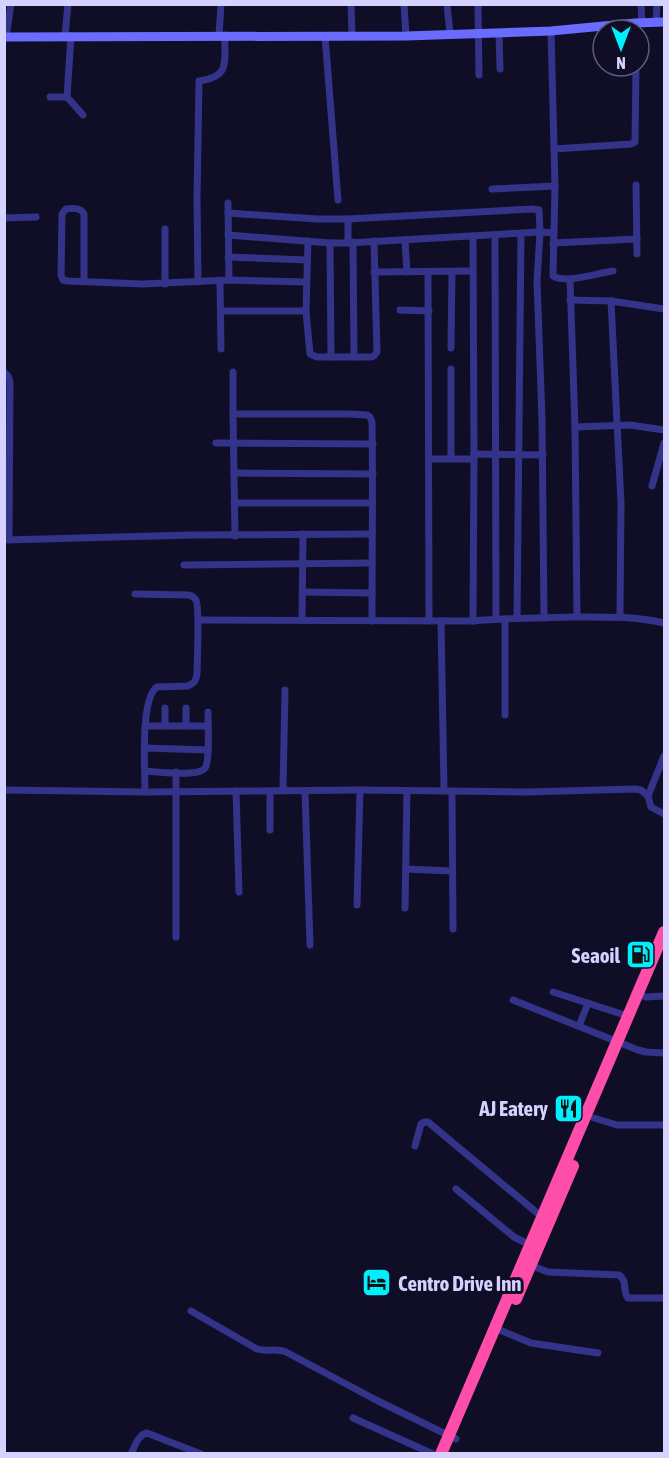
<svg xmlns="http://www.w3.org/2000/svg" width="669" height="1458" font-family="'Asap Condensed',sans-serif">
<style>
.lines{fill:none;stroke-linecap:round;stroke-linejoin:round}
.street{stroke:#333489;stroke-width:7}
.secondary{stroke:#696cff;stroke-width:9}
.highway{stroke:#ff4daa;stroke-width:12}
.labels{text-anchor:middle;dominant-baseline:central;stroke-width:6;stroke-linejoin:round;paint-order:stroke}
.poi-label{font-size:21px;font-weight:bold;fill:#d5d2ff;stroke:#100d26;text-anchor:end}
</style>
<rect width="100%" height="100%" fill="#100d26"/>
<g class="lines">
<g class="street">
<polyline points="351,4 352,36"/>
<polyline points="404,4 406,36"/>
<polyline points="447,4 450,34"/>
<polyline points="478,4 479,75"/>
<polyline points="641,4 642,23"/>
<polyline points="656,22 657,4"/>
<path d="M551 31 555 186 553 276C566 284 598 273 613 271"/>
<polyline points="499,33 500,69"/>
<polyline points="219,35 221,4"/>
<polyline points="65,36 68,4"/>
<polyline points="71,36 67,97 83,115"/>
<polyline points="325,36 338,200"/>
<polyline points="6,37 11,4"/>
<polyline points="50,97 67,97"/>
<polyline points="554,149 631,144 635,142 636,66"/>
<polyline points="636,185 637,254"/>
<polyline points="492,189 555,186"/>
<polyline points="228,203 229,280"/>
<polyline points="228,213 317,219 348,219 532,209 539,210 540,232 537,281 542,419 544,618"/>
<polyline points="4,218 36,217"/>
<polyline points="348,219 348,243"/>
<polyline points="165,229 165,284"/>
<polyline points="228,235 330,243 348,243 540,232 554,233"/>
<polyline points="495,235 496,619"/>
<polyline points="473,236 474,454 473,621"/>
<polyline points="405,240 407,272"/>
<polyline points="308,241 306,311 310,354 317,357 371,357 374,356 377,352 374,241"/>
<polyline points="353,242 354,357"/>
<polyline points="330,243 331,357"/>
<polyline points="553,243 637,239"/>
<polyline points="228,257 307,260"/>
<polyline points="374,272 472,271"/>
<polyline points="428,272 429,621"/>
<polyline points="570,279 575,427 577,617"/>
<polyline points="220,281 221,349"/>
<path d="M84 282V214C81 207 72 208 66 209L62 214 61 275 63 280 68 281 143 284 229 280 306 282"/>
<path d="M198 282 197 198 199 81C231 77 224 62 225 35"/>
<polyline points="570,300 611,301 664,309"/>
<polyline points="611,301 621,503 620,617"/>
<polyline points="400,310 429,311"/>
<polyline points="221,311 306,311"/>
<polyline points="451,348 452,272"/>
<polyline points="451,369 451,459"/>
<polyline points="4,372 8,376 10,382 9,539"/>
<polyline points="233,414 233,372"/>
<polyline points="575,427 630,425 664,430"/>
<polyline points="216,443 373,444"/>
<polyline points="474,454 543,455"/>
<polyline points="429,459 474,459"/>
<polyline points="234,473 373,474"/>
<polyline points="652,486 664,443"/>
<polyline points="234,503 372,503"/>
<path d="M235 536 233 414H348L367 415 370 417 372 422C373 488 372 554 372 621"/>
<polyline points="4,540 192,535 372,534"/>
<polyline points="184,565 372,563"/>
<polyline points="302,592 372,593"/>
<path d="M135 594 188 595C192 596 193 596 196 600 200 608 197 661 197 674 196 680 195 683 188 686L157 687C140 698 145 771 145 792"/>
<polyline points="517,618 521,234"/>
<polyline points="505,619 505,715"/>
<path d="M198 620 473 621C506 618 539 618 571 617 603 617 633 616 664 623"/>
<polyline points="302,620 303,534"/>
<polyline points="441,621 444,791"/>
<polyline points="145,726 208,726"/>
<polyline points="165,726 165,708"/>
<polyline points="186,726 186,708"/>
<polyline points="145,748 208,750"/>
<polyline points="664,756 648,796 651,807 664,814"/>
<path d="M145 771C156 772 199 777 205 768 210 762 208 722 208 712"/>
<polyline points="4,790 145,792 360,790 526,792 636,789 641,790 648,796"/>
<polyline points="236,791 239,892"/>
<polyline points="270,791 270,830"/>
<polyline points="283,791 285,690"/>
<polyline points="305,791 310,945"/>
<polyline points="452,791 453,929"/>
<polyline points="406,869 451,871"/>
<polyline points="357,905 360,790"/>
<polyline points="405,908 407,791"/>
<polyline points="176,937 176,772"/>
<polyline points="553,992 628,1016"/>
<polyline points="638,994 646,997 664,996"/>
<polyline points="513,1000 638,1050 646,1052 664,1053"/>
<polyline points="579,1026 588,1003"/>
<polyline points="594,1118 617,1125 664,1125"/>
<polyline points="415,1146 421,1124 425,1122 428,1122 542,1217"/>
<polyline points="456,1189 514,1237 530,1245"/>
<path d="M530 1265 548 1272 619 1275C628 1281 622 1291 628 1298H664"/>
<path d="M191 1311 257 1349C267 1352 276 1348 286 1352L378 1401 456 1439"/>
<polyline points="495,1328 531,1343 598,1353"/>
<polyline points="353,1418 433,1454"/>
<path d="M131 1454C135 1446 138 1435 147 1433L201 1454"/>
</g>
<polyline class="secondary" points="4,37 406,36 551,31 635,23 664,22"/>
<g class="highway">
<polyline points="516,1299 573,1166"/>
<polyline points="441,1454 664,932"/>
</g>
</g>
<defs>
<symbol id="fuel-square" viewBox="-11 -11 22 22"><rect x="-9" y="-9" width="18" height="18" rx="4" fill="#00effd" stroke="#100d26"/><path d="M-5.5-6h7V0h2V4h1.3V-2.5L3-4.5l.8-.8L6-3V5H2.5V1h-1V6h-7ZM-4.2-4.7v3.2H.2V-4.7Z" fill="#111"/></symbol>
<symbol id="restaurant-square" viewBox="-11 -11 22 22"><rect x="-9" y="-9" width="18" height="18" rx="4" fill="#00effd" stroke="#100d26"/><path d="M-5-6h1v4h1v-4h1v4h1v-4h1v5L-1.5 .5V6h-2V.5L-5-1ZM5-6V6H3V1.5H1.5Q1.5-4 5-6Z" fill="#111"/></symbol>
<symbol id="hotel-square" viewBox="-11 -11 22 22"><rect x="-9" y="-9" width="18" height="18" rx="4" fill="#00effd" stroke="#100d26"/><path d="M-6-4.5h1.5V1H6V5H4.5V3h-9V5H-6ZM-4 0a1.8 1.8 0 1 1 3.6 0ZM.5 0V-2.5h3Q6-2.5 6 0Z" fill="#111"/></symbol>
</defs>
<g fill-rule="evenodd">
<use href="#fuel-square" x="624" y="938" width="33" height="33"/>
<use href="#restaurant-square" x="552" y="1092" width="33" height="33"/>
<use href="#hotel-square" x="360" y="1266" width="33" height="33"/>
</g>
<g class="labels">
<g class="poi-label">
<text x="620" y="955">Seaoil</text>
<text x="548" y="1108">AJ Eatery</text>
<text x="398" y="1283" text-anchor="start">Centro Drive Inn</text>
</g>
</g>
<rect width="669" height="1458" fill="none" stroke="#d5d2ff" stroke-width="12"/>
<g transform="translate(621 48) rotate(180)"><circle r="28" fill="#100d26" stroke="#5f5c7d" stroke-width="1.5"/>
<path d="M0-4.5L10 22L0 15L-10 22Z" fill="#00effd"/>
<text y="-9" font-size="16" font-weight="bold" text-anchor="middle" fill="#d5d2ff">N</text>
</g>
</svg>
